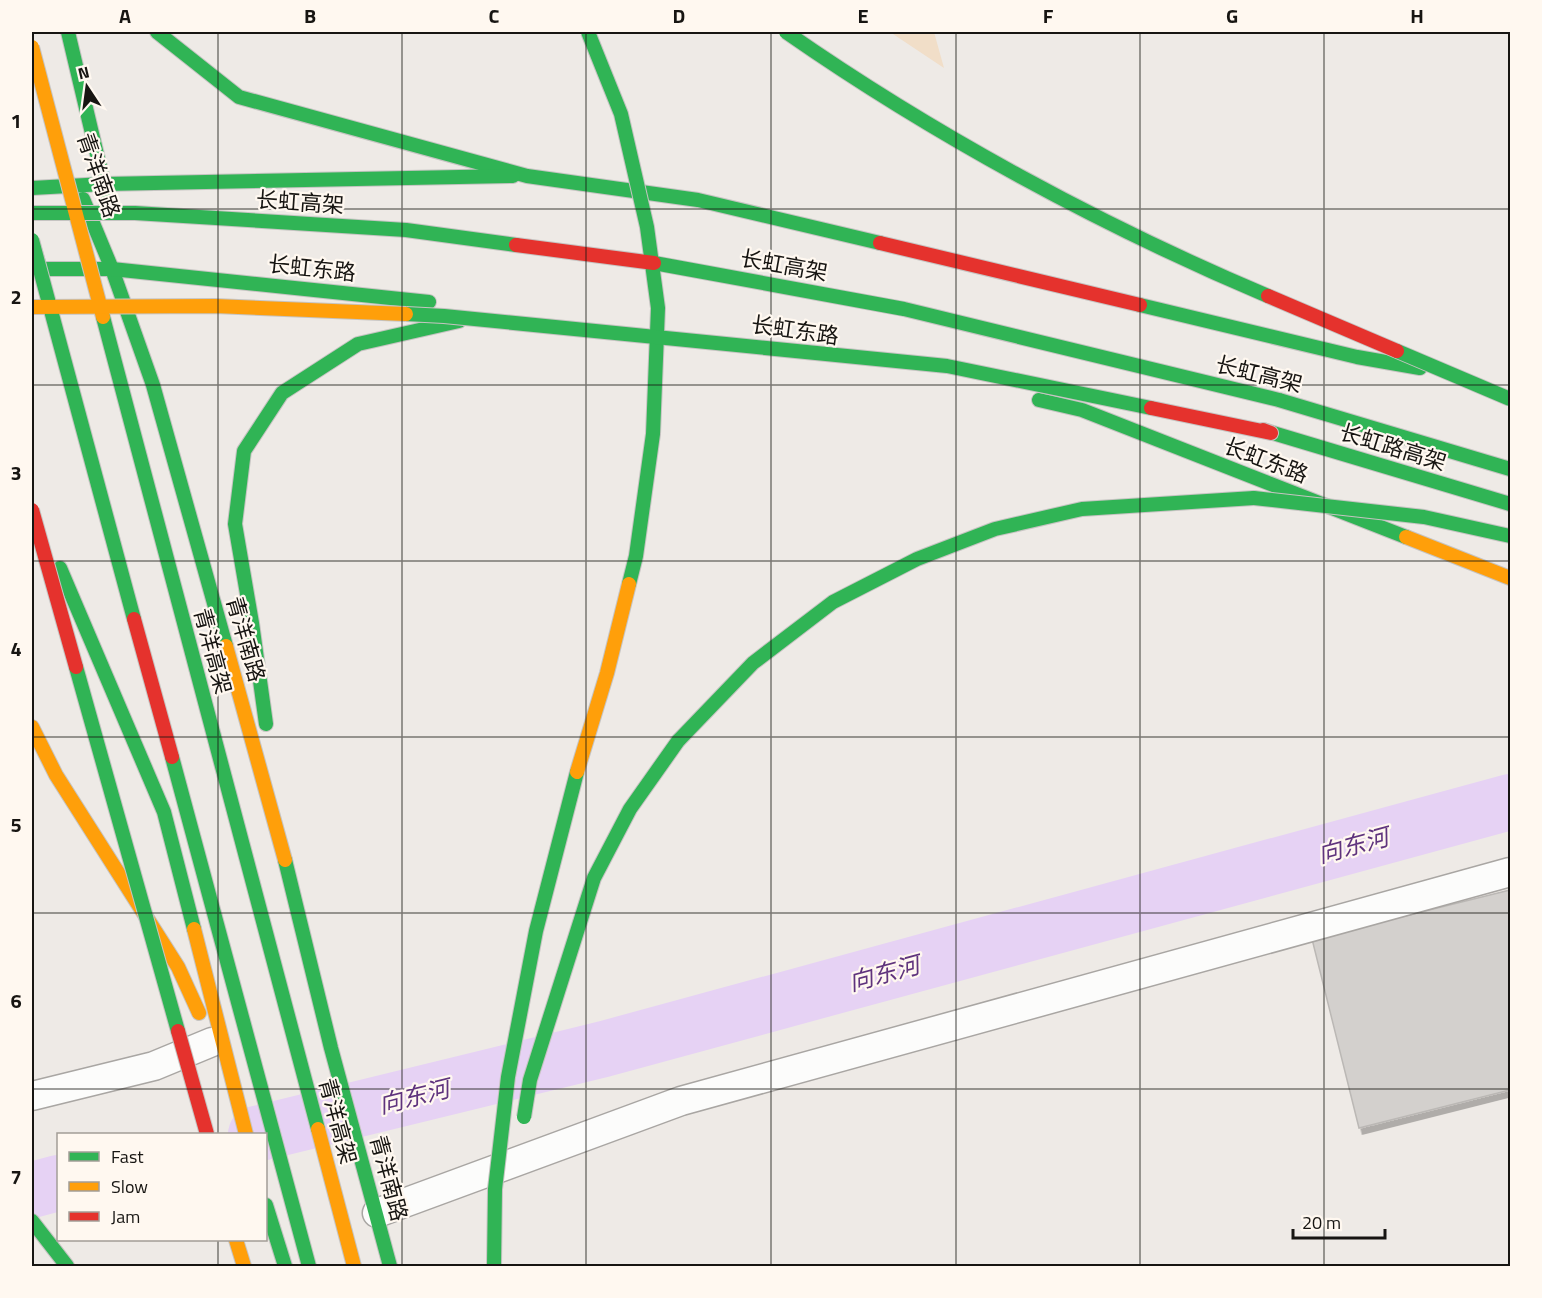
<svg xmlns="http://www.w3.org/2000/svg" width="1542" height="1298" font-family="'Titillium Web','Noto Sans SC',sans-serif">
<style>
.green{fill:#f1dec8}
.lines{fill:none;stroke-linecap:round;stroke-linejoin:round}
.river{stroke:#e6d2f4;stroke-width:56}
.building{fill:#d3d0cd;stroke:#bbb8b5;stroke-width:1.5;filter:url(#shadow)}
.street-casing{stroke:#a9a6a3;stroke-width:31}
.fast-casing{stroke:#c6c4c2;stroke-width:16}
.slow-casing{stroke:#c6c4c2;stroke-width:16}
.jam-casing{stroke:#c6c4c2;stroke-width:16}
.street{stroke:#fcfcfb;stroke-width:28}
.fast{stroke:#30b455;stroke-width:14}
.slow{stroke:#ff9f0a;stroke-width:14}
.jam{stroke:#e5322d;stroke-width:14}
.fast-bridge-casing{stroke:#c6c4c2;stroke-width:16;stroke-linecap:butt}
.slow-bridge-casing{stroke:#c6c4c2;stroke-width:16;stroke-linecap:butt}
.jam-bridge-casing{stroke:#c6c4c2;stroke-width:16;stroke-linecap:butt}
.fast-bridge{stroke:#30b455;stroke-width:14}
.slow-bridge{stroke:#ff9f0a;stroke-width:14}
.jam-bridge{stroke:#e5322d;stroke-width:14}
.grid{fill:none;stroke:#171512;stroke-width:1.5;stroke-opacity:0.55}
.labels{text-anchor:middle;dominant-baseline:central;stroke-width:4.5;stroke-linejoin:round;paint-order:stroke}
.street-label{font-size:22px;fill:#171512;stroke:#fff8f0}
.water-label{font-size:24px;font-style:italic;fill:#5f337d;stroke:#fff8f0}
.neatline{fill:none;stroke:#171512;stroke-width:2}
.grid-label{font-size:20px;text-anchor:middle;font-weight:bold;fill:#171512}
</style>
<defs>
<filter id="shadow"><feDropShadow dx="3.5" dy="6" stdDeviation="0" flood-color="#0004"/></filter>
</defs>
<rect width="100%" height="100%" fill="#eeeae6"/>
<polygon class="green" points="890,32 934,32 944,68"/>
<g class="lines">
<g class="river">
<polyline points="256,1134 604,1049 1510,802"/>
<polyline points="32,1190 58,1183"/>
</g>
</g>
<polygon class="building" points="1510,890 1510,1090 1359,1128 1312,939"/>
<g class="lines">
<defs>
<g id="street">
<polyline points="32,1096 154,1066 212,1042"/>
<polyline points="377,1213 681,1101 1510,872"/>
</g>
<g id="fast">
<polyline points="68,32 104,184 106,204"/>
<polyline points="157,32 239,97 527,176 698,200 880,243"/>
<polyline points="32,188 104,184 513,176"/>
<polyline points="83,199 112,269 153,385 226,646"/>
<polyline points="32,242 40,269 112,269 429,302"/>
<polyline points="1140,305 1357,357 1420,368"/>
<polyline points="1039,400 1082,410 1406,537"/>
<polyline points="1279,400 1510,469"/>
<polyline points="1263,430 1510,504"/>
<polyline points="60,568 164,812 194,929"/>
<polyline points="266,724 252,623 235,524 244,451 282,393 358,344 459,321"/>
<polyline points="678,741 753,663 833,602 917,559 995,529 1082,509 1254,498"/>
<polyline points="285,860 331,1048 390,1266"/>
<polyline points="266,1205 285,1266"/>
<polyline points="32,1221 67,1266"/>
</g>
<g id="slow">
<polyline points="1406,537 1510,578"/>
<polyline points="226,646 285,860"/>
<polyline points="32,727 56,775 178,967 199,1013"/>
<polyline points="194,929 246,1134"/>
<polyline points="236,1240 244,1266"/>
</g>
<polyline id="jam" points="880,243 1140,305"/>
</defs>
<use href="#street" class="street-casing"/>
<use href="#fast" class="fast-casing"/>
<use href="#slow" class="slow-casing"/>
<use href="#jam" class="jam-casing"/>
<use href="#street" class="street"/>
<use href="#fast" class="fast"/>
<use href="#slow" class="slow"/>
<use href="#jam" class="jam"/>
<defs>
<g id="fast-bridge">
<polyline points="588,32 621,114 647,227 658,308 653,434 636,556 629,584"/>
<path d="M786 32C934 135 1102 226 1268 296"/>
<polyline points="32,213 135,213 406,230 516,245"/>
<polyline points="32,240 134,619"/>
<polyline points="654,263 904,309 1279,400"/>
<polyline points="406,314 444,316 947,366 1151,408"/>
<polyline points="103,317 318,1129"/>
<polyline points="1397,351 1510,399"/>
<polyline points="1254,498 1424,517 1510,536"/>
<polyline points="76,667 178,1031"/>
<polyline points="172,757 309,1266"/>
<polyline points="524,1117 530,1080 594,878 630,809 678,741"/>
<polyline points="494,1266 495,1189 508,1077 536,931 577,772"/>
</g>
<g id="slow-bridge">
<polyline points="32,47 103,317"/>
<polyline points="32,307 215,306 406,314"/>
<polyline points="577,772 607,673 629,584"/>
<polyline points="318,1129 354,1266"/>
</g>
<g id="jam-bridge">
<polyline points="516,245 654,263"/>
<polyline points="1268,296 1397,351"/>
<polyline points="1151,408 1271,433 1263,430"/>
<polyline points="32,510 76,667"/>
<polyline points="134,619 172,757"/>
<polyline points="178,1031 207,1134"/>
</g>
</defs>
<use href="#fast-bridge" class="fast-bridge-casing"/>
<use href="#slow-bridge" class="slow-bridge-casing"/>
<use href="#jam-bridge" class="jam-bridge-casing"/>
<use href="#fast-bridge" class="fast-bridge"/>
<use href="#slow-bridge" class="slow-bridge"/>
<use href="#jam-bridge" class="jam-bridge"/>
</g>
<path class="grid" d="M218 32V1134M402 32V1266M586 32V1266M771 32V1266M956 32V1266M1140 32V1266M1324 32V1266M32 209H1510M32 385H1510M32 561H1510M32 737H1510M32 913H1510M32 1089H1510M218 1240V1266"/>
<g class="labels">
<g class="street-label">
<text transform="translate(99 175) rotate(71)">青洋南路</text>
<text transform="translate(300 202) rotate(4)">长虹高架</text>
<text transform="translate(784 265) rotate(10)">长虹高架</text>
<text transform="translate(312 268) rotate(6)">长虹东路</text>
<text transform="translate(795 330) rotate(8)">长虹东路</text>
<text transform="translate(1259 374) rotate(14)">长虹高架</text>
<text transform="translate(1393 447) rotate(17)">长虹路高架</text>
<text transform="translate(1266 460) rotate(21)">长虹东路</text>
<text transform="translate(246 639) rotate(74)">青洋南路</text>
<text transform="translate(213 651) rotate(75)">青洋高架</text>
<text transform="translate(338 1121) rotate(75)">青洋高架</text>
<text transform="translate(389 1178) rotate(75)">青洋南路</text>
</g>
<g class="water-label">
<text transform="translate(1353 845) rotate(-15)">向东河</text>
<text transform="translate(884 973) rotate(-15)">向东河</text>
<text transform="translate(414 1096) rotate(-14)">向东河</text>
</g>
</g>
<rect width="1542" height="1298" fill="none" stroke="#fff8f0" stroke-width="66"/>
<rect x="57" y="1133" width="210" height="108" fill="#fff8f0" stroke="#a29d97" stroke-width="1.5"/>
<rect x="69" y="1152" width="30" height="9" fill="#30b455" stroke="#a29d97" stroke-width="1.5"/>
<text x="111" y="1163" font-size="18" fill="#171512">Fast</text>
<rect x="69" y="1182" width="30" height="9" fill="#ff9f0a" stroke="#a29d97" stroke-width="1.5"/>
<text x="111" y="1193" font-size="18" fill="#171512">Slow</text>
<rect x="69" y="1212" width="30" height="9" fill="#e5322d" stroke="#a29d97" stroke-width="1.5"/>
<text x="111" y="1223" font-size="18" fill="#171512">Jam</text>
<g transform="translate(87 87) rotate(347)" stroke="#fff8f0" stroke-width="4.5" paint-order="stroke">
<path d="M0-4.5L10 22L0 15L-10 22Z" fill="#171512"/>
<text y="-9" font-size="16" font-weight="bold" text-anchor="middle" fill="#171512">N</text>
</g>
<path d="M1293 1229v9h92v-9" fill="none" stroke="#171512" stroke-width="3"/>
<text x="1302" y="1229" font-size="18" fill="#171512" stroke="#fff8f0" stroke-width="4.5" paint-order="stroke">20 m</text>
<rect x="33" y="33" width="1476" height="1232" class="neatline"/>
<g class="grid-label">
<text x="125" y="23">A</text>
<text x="310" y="23">B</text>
<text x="494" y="23">C</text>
<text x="679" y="23">D</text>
<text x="863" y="23">E</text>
<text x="1048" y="23">F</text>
<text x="1232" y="23">G</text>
<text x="1417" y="23">H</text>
<text x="16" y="128">1</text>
<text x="16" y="304">2</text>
<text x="16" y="480">3</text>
<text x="16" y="656">4</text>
<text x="16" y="832">5</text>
<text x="16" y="1008">6</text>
<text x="16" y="1184">7</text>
</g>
</svg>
